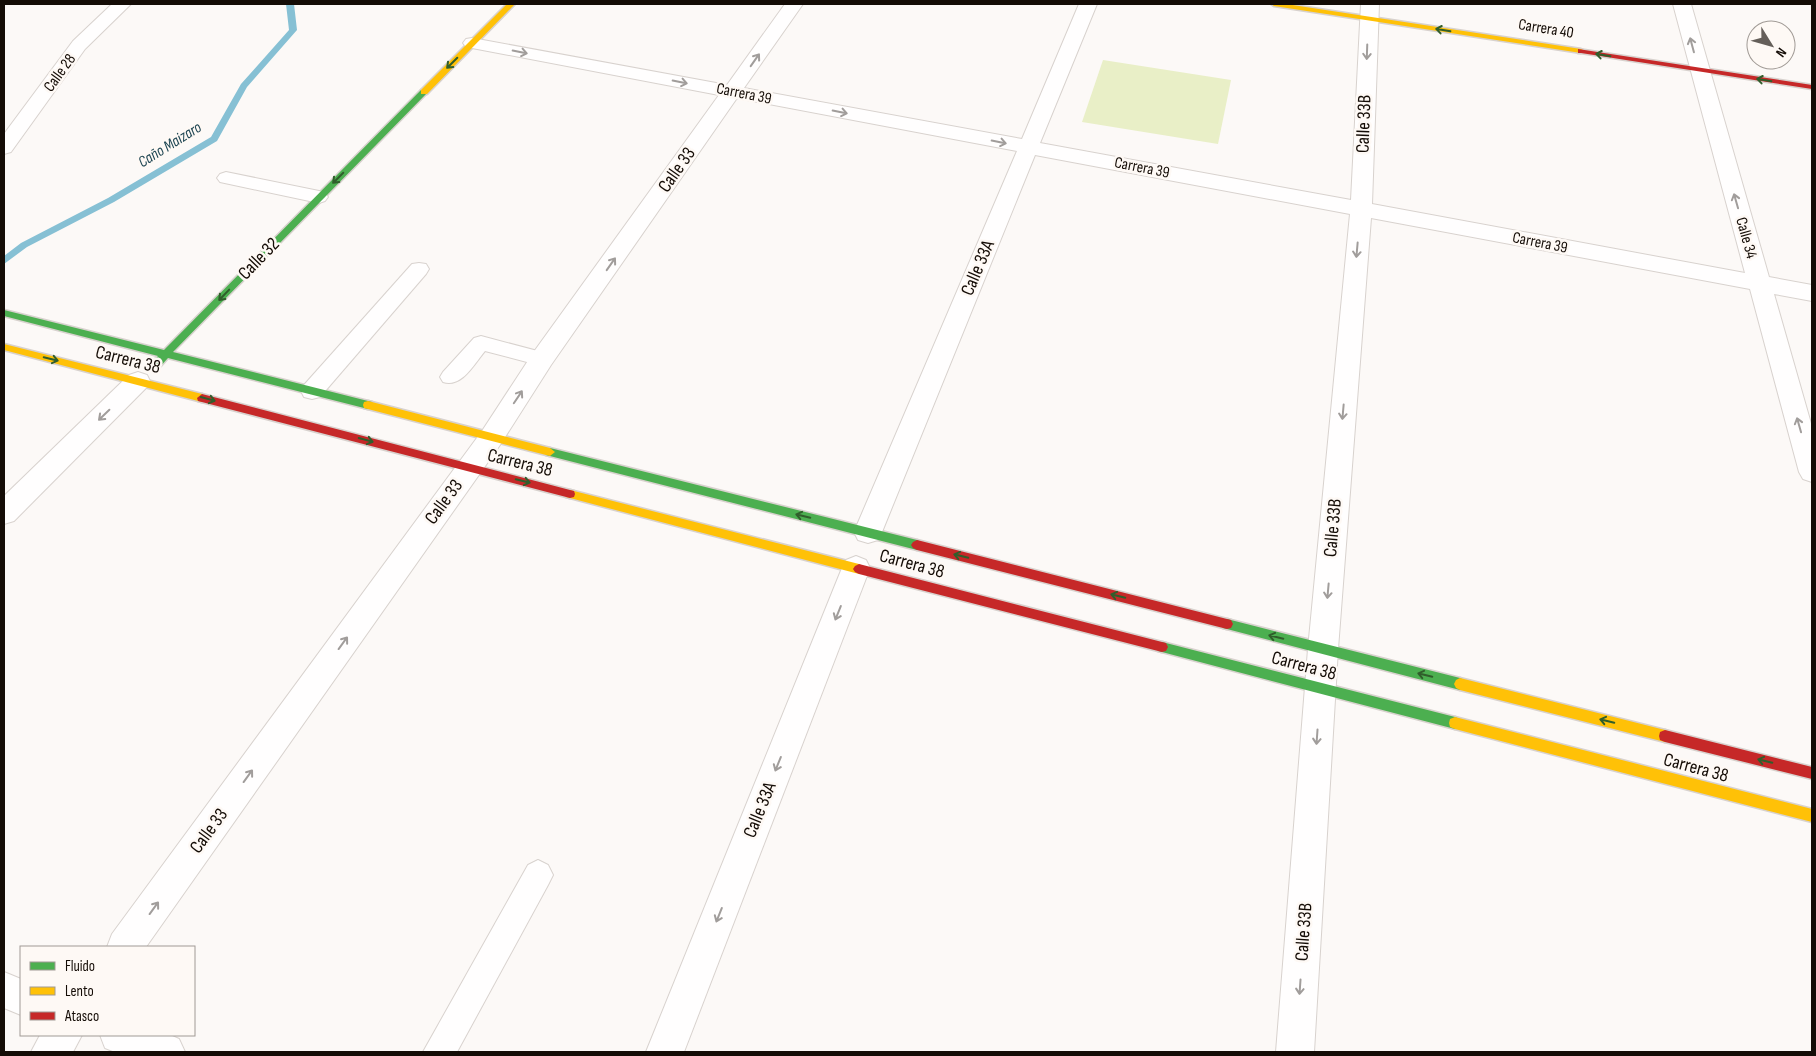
<svg xmlns="http://www.w3.org/2000/svg" width="1816" height="1056" font-family="'Sofia Sans Condensed',sans-serif">
<style>
.green{fill:#e9efc7}
.lines{fill:none;stroke-linecap:round;stroke-linejoin:round}
.stream{fill:#86c0d4;fill-rule:evenodd}
.lane-casing{stroke:#d8d2ce;stroke-width:2}
.street-casing{stroke:#d8d2ce;stroke-width:2}
.fast-casing{stroke:#d8d2ce;stroke-width:3}
.slow-casing{stroke:#d8d2ce;stroke-width:3}
.jam-casing{stroke:#d8d2ce;stroke-width:3}
.lane{fill:#fffefe;fill-rule:evenodd}
.street{fill:#fffefe;fill-rule:evenodd}
.fast{fill:#4caf50;fill-rule:evenodd}
.slow{fill:#ffc107;fill-rule:evenodd}
.jam{fill:#c62828;fill-rule:evenodd}
.oneway{stroke:#305e2b}
.oneway2{stroke:#a19d9b}
.labels{text-anchor:middle;dominant-baseline:central;stroke-width:5;stroke-linejoin:round;paint-order:stroke}
.far-street-label{font-size:16px;fill:#140c06;stroke:#fef9f5}
.far-water-label{font-size:16px;font-style:italic;fill:#204754;stroke:#fef9f5}
.street-label{font-size:19px;fill:#140c06;stroke:#fef9f5}
</style>
<rect width="100%" height="100%" fill="#fcf9f7"/>
<polygon class="green" points="1103,60 1231,80 1218,144 1082,122"/>
<g class="lines">
<polygon class="stream" points="286,4 294,4 297,30 247,87 217,141 114,202 27,247 4,264 4,256 21,243 108,198 211,137 241,84 289,30"/>
<defs>
<g id="lane">
<polygon points="226,172 319,191 325,193 328,197 325,201 319,203 220,182 217,178 220,174"/>
<polygon points="419,263 426,264 429,269 426,274 320,397 312,399 304,397 301,391 304,385 412,264"/>
<path d="M481 336 549 354 552 359 549 364 542 366 485 351C474 364 462 388 443 382L440 377 443 372 474 338Z"/>
<polygon points="538,860 548,865 553,875 548,885 457,1052 423,1052 528,865"/>
</g>
<g id="street">
<polygon points="112,4 131,4 85,49 11,152 4,154 4,134 73,41"/>
<polygon points="785,4 803,4 744,88 1022,139 1079,4 1097,4 1040,143 1351,200 1361,4 1379,4 1372,204 1745,273 1673,4 1691,4 1769,277 1812,285 1812,301 1774,294 1812,427 1812,482 1803,479 1799,472 1750,289 1371,218 1338,649 1314,1052 1276,1052 1308,649 1350,214 1035,155 882,532 878,540 868,543 858,540 854,532 1017,151 737,98 551,365 500,445 146,947 107,947 112,934 482,431 533,353 719,95 472,48 466,47 463,43 466,39 472,38 727,85"/>
<polygon points="138,372 147,375 150,381 147,387 14,521 4,524 4,496 129,375"/>
<polygon points="856,556 866,560 870,568 684,1052 646,1052 842,568 846,560"/>
<polygon points="4,972 21,979 21,1015 4,1008"/>
<polygon points="40,1035 82,1035 73,1052 31,1052"/>
<polygon points="100,1035 170,1035 179,1039 185,1052 115,1052 105,1048"/>
</g>
<g id="fast">
<polygon points="421,90 428,92 173,352 368,401 372,402 373,405 372,408 368,409 168,358 158,369 154,370 149,366 158,356 4,316 4,310 164,350"/>
<polygon points="550,448 917,540 921,542 923,545 921,548 917,550 546,455 545,452 546,449"/>
<polygon points="1227,619 1460,678 1464,680 1466,684 1464,688 1460,690 1227,629 1223,628 1221,624 1223,620"/>
<polygon points="1162,642 1455,717 1460,719 1461,723 1460,727 1455,729 1162,652 1158,651 1156,647 1158,643"/>
</g>
<g id="slow">
<polygon points="507,4 515,4 427,94 421,94 421,90"/>
<polygon points="1271,4 1286,4 1581,49 1585,51 1581,53 1274,6"/>
<polygon points="4,344 202,394 207,398 202,402 4,350"/>
<polygon points="368,401 550,448 555,452 550,456 364,408 363,405 364,402"/>
<polygon points="570,490 859,564 863,566 865,569 863,572 859,574 570,498 566,497 565,494 566,491"/>
<polygon points="1460,678 1665,730 1670,732 1671,736 1670,740 1665,742 1460,690 1456,688 1454,684 1456,680"/>
<polygon points="1455,717 1812,809 1812,822 1455,729 1450,727 1449,723 1450,719"/>
</g>
<g id="jam">
<polygon points="1578,49 1812,85 1812,89 1581,53 1578,53"/>
<polygon points="202,394 570,490 574,491 575,494 574,497 570,498 198,401 197,398"/>
<polygon points="917,540 1227,619 1231,620 1233,624 1231,628 1227,629 917,550 913,548 911,545 913,542"/>
<polygon points="859,564 1162,642 1166,643 1168,647 1166,651 1162,652 859,574 855,572 853,569 855,566"/>
<polygon points="1665,730 1812,767 1812,779 1665,742 1660,740 1659,736 1660,732"/>
</g>
</defs>
<use href="#lane" class="lane-casing"/>
<use href="#street" class="street-casing"/>
<use href="#fast" class="fast-casing"/>
<use href="#slow" class="slow-casing"/>
<use href="#jam" class="jam-casing"/>
<use href="#lane" class="lane"/>
<use href="#street" class="street"/>
<use href="#fast" class="fast"/>
<use href="#slow" class="slow"/>
<use href="#jam" class="jam"/>
</g>
<defs><path id="oneway-shaft" d="M-6 0H5M1.5-3L5.5 0L1.5 3" fill="none" stroke-width="1.6" stroke-linecap="round" stroke-linejoin="round" transform="scale(1.25)"/></defs>
<g class="oneway">
<use href="#oneway-shaft" transform="translate(1443 30) rotate(-171)"/>
<use href="#oneway-shaft" transform="translate(1603 55) rotate(-171)"/>
<use href="#oneway-shaft" transform="translate(452 63) rotate(135)"/>
<use href="#oneway-shaft" transform="translate(1764 80) rotate(-171)"/>
<use href="#oneway-shaft" transform="translate(338 178) rotate(135)"/>
<use href="#oneway-shaft" transform="translate(224 295) rotate(134)"/>
<use href="#oneway-shaft" transform="translate(51 359) rotate(14)"/>
<use href="#oneway-shaft" transform="translate(208 399) rotate(15)"/>
<use href="#oneway-shaft" transform="translate(366 440) rotate(15)"/>
<use href="#oneway-shaft" transform="translate(523 481) rotate(14)"/>
<use href="#oneway-shaft" transform="translate(803 516) rotate(-166)"/>
<use href="#oneway-shaft" transform="translate(961 556) rotate(-166)"/>
<use href="#oneway-shaft" transform="translate(1118 596) rotate(-166)"/>
<use href="#oneway-shaft" transform="translate(1276 637) rotate(-166)"/>
<use href="#oneway-shaft" transform="translate(1425 675) rotate(-166)"/>
<use href="#oneway-shaft" transform="translate(1607 721) rotate(-166)"/>
<use href="#oneway-shaft" transform="translate(1765 761) rotate(-166)"/>
</g>
<g class="oneway2">
<use href="#oneway-shaft" transform="translate(1692 45) rotate(-105)"/>
<use href="#oneway-shaft" transform="translate(520 52) rotate(11)"/>
<use href="#oneway-shaft" transform="translate(1367 52) rotate(92)"/>
<use href="#oneway-shaft" transform="translate(755 60) rotate(-55)"/>
<use href="#oneway-shaft" transform="translate(680 82) rotate(11)"/>
<use href="#oneway-shaft" transform="translate(840 112) rotate(11)"/>
<use href="#oneway-shaft" transform="translate(999 142) rotate(11)"/>
<use href="#oneway-shaft" transform="translate(1736 201) rotate(-106)"/>
<use href="#oneway-shaft" transform="translate(1357 250) rotate(95)"/>
<use href="#oneway-shaft" transform="translate(611 264) rotate(-55)"/>
<use href="#oneway-shaft" transform="translate(518 397) rotate(-56)"/>
<use href="#oneway-shaft" transform="translate(1343 412) rotate(95)"/>
<use href="#oneway-shaft" transform="translate(104 415) rotate(136)"/>
<use href="#oneway-shaft" transform="translate(1799 425) rotate(-106)"/>
<use href="#oneway-shaft" transform="translate(1328 591) rotate(95)"/>
<use href="#oneway-shaft" transform="translate(838 613) rotate(112)"/>
<use href="#oneway-shaft" transform="translate(343 643) rotate(-54)"/>
<use href="#oneway-shaft" transform="translate(1317 737) rotate(94)"/>
<use href="#oneway-shaft" transform="translate(778 764) rotate(112)"/>
<use href="#oneway-shaft" transform="translate(248 776) rotate(-54)"/>
<use href="#oneway-shaft" transform="translate(154 908) rotate(-54)"/>
<use href="#oneway-shaft" transform="translate(719 915) rotate(112)"/>
<use href="#oneway-shaft" transform="translate(1300 987) rotate(94)"/>
</g>
<g class="labels">
<g class="far-street-label">
<text transform="translate(1546 29) rotate(9)">Carrera 40</text>
<text transform="translate(60 73) rotate(-54)">Calle 28</text>
<text transform="translate(744 94) rotate(11)">Carrera 39</text>
<text transform="translate(1142 168) rotate(11)">Carrera 39</text>
<text transform="translate(1746 238) rotate(74)">Calle 34</text>
<text transform="translate(1540 243) rotate(11)">Carrera 39</text>
</g>
<g class="far-water-label">
<text transform="translate(170 145) rotate(-32)">Caño Maizaro</text>
</g>
<g class="street-label">
<text transform="translate(1364 124) rotate(-88)">Calle 33B</text>
<text transform="translate(677 170) rotate(-55)">Calle 33</text>
<text transform="translate(259 259) rotate(-46)">Calle 32</text>
<text transform="translate(978 268) rotate(-67)">Calle 33A</text>
<text transform="translate(128 360) rotate(14)">Carrera 38</text>
<text transform="translate(520 463) rotate(14)">Carrera 38</text>
<text transform="translate(444 502) rotate(-54)">Calle 33</text>
<text transform="translate(1333 528) rotate(-85)">Calle 33B</text>
<text transform="translate(912 564) rotate(15)">Carrera 38</text>
<text transform="translate(1304 666) rotate(15)">Carrera 38</text>
<text transform="translate(1696 768) rotate(15)">Carrera 38</text>
<text transform="translate(760 810) rotate(-68)">Calle 33A</text>
<text transform="translate(209 831) rotate(-54)">Calle 33</text>
<text transform="translate(1304 932) rotate(-86)">Calle 33B</text>
</g>
</g>
<rect width="1816" height="1056" fill="none" stroke="#140c06" stroke-width="10"/>
<rect x="20" y="946" width="175" height="90" fill="#fef9f5" stroke="#a09a95"/>
<rect x="30" y="962" width="25" height="8" fill="#4caf50" stroke="#a09a95"/>
<text x="65" y="971" font-size="15" fill="#140c06">Fluido</text>
<rect x="30" y="987" width="25" height="8" fill="#ffc107" stroke="#a09a95"/>
<text x="65" y="996" font-size="15" fill="#140c06">Lento</text>
<rect x="30" y="1012" width="25" height="8" fill="#c62828" stroke="#a09a95"/>
<text x="65" y="1021" font-size="15" fill="#140c06">Atasco</text>
<g transform="translate(1771 45) rotate(127)"><circle r="24" fill="#fef9f5" stroke="#a09a95"/>
<path d="M0-4L9 19L0 12L-9 19Z" fill="#655f5a"/>
<text y="-8" font-size="14" font-weight="bold" text-anchor="middle" fill="#140c06">N</text>
</g>
</svg>
